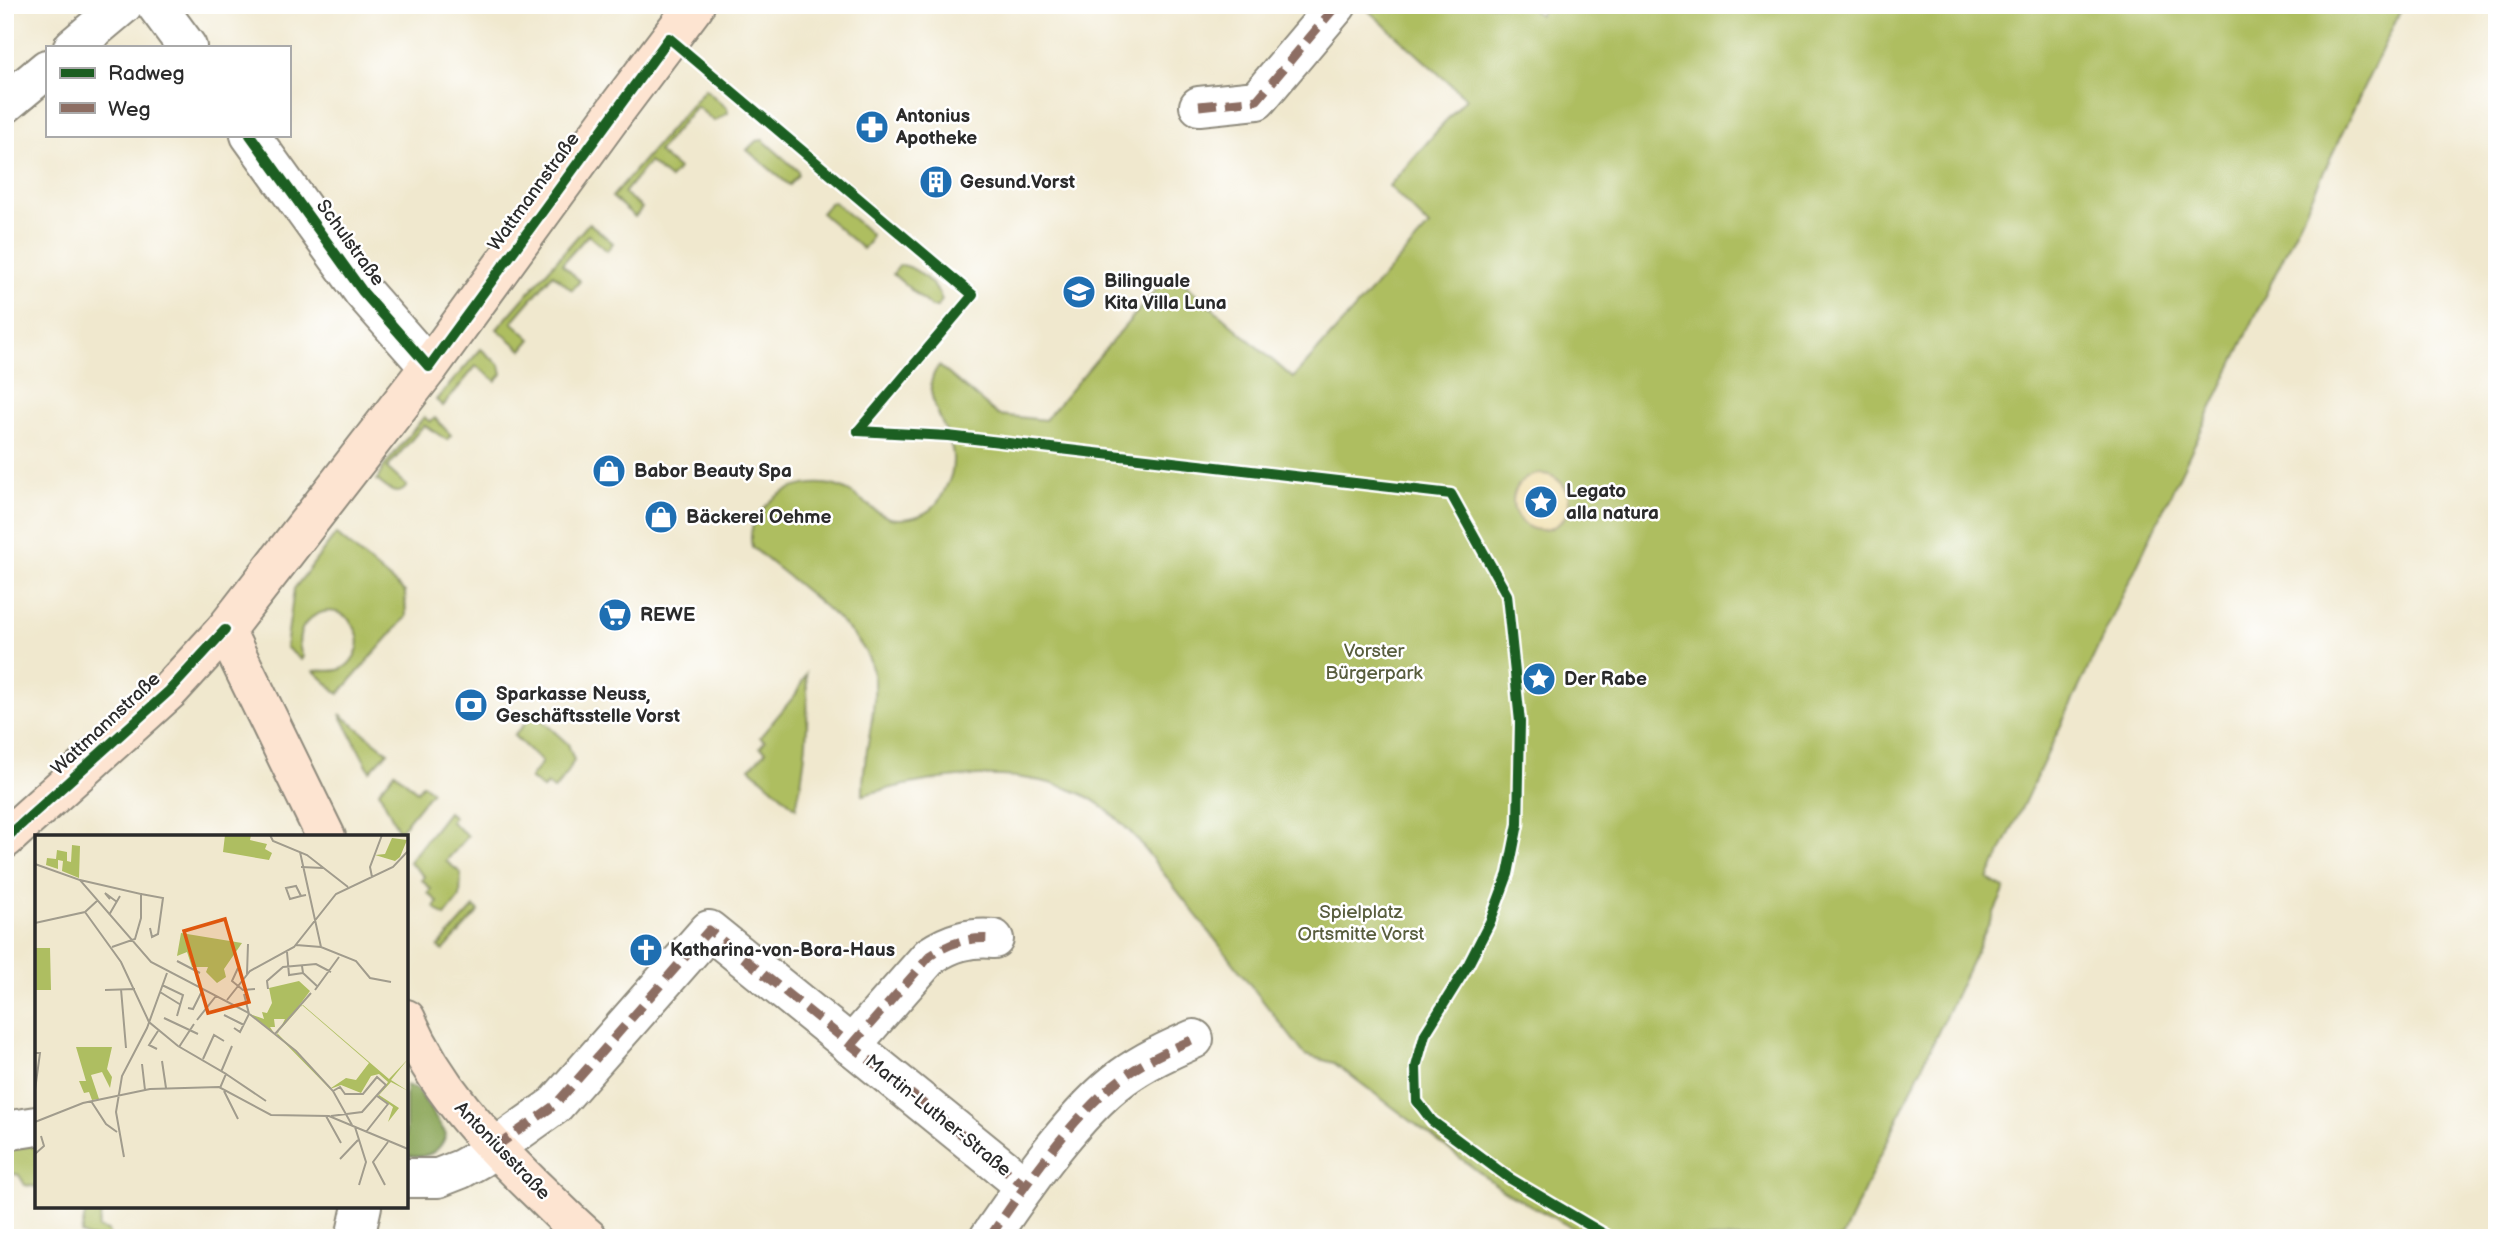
<svg xmlns="http://www.w3.org/2000/svg" width="2502" height="1243" font-family="'Balsamiq Sans',sans-serif">
<style>
.green{fill:#aebe61;stroke:#6c7446;stroke-width:2}
.forest{fill:#8aa557;stroke:#5a6841;stroke-width:2}
.sand{fill:#eeda9e;stroke:#8c8264;stroke-width:2}
.lines{fill:none;stroke-linecap:round;stroke-linejoin:round}
.street-casing{stroke:#8e8a7c;stroke-width:42}
.secondary-casing{stroke:#8e8a7c;stroke-width:42}
.street{stroke:#fff;stroke-width:38}
.secondary{stroke:#fde4d1;stroke-width:38}
.quiet{stroke:#8d6e63;stroke-width:9;stroke-dasharray:18 9;stroke-linecap:butt}
.cycleway-casing{stroke:#fff;stroke-width:15}
.cycleway{stroke:#1b5e20;stroke-width:10}
.labels{text-anchor:middle;dominant-baseline:central;stroke-width:5;stroke-linejoin:round;paint-order:stroke}
.poi-label{font-size:19px;font-weight:bold;fill:#2b2b2b;stroke:#fff;text-anchor:start}
.street-label{font-size:19px;fill:#2b2b2b;stroke:#fff}
.park-label{font-size:19px;fill:#595e3e;stroke:#fff}
.inset-road{fill:none;stroke:#a19c8d;stroke-width:2}
.view{fill:#df570e;fill-opacity:0.15;stroke:#df570e;stroke-width:3.5}
.inset-edge{fill:none;stroke:#2b2b2b;stroke-width:3.5}
</style>
<rect width="100%" height="100%" fill="#fff"/>
<filter id="ink" filterUnits="userSpaceOnUse"><feTurbulence type="fractalNoise" baseFrequency=".0143" numOctaves="2"/><feDisplacementMap in="SourceGraphic" scale="14" xChannelSelector="R" yChannelSelector="G"/><feConvolveMatrix kernelMatrix="1 2 1 2 8 2 1 2 1" color-interpolation-filters="sRGB"/></filter>
<filter id="wash" filterUnits="userSpaceOnUse"><feTurbulence type="fractalNoise" baseFrequency=".00686" numOctaves="4" result="noise"/><feDisplacementMap in="SourceGraphic" scale="28" xChannelSelector="R" yChannelSelector="G"/><feGaussianBlur stdDeviation="1.57" result="paint"/><feColorMatrix in="noise" values="0 0 0 0 0 0 0 0 0 0 0 0 0 0 0 0 0 1.4 0 .05"/><feComposite in="paint" operator="in"/></filter>
<g filter="url(#wash)">
<rect width="100%" height="100%" fill="#f0e8ce"/>
<g class="green">
<path d="M1362 5H1527L1539 15 1547 5H2403L1988 879 2005 889 1842 1238H1591L1504 1191 1334 1063 1305 1055 1136 838C1119 820 1100 801 1077 792 1010 764 930 777 863 795 862 764 870 740 873 710 875 694 875 672 868 657 853 623 783 574 752 547 748 529 754 519 767 505 787 483 824 477 850 492 864 500 874 513 890 518 903 521 921 517 931 509 938 503 943 495 946 487 950 480 953 470 953 461 955 430 914 394 939 366L998 415 1045 420 1171 272 1293 378 1429 226 1389 186 1466 98Z"/>
<polygon points="705,89 727,108 728,113 714,121 696,106 658,152 678,169 670,179 649,162 624,193 642,208 635,217 612,197"/>
<polygon points="763,140 798,171 798,175 789,185 747,150 756,141"/>
<polygon points="834,202 871,234 869,242 863,249 821,213 830,203"/>
<polygon points="589,223 613,243 607,251 588,235 562,264 580,281 572,290 553,274 512,322 531,339 522,350 497,329"/>
<path d="M900 265C915 265 937 286 942 300L937 307H931L893 274Z"/>
<polygon points="481,349 500,365 502,374 496,381 476,366 443,406 436,400"/>
<path d="M424 417 430 422 435 418 451 435 447 440 424 425 387 468 407 486C398 499 386 488 377 480L384 466Z"/>
<path d="M336 534 405 592 406 617 339 694 314 671C323 669 332 673 341 669 349 666 356 656 358 648 360 640 358 633 354 627 336 592 285 621 303 657L301 660 286 647 294 589Z"/>
<path d="M806 674C810 720 806 763 796 808L750 768 766 751 760 747 765 741 760 737 796 694Z"/>
<polygon points="534,713 568,744 574,760 567,774 554,790 547,784 543,789 530,778 542,762 514,736"/>
<polygon points="340,714 388,752 370,771"/>
<polygon points="395,772 417,791 423,784 432,791 399,832 379,791"/>
<polygon points="448,812 454,817 450,821 468,836 446,861 461,873 460,897 445,916 434,907 438,902 428,893 431,889 422,880 424,876 409,862"/>
<polygon points="474,907 479,911 443,951 438,947"/>
<polygon points="37,1144 37,1187 25,1185 19,1175 5,1172 5,1149"/>
<polygon points="87,1206 103,1206 98,1228 108,1231 111,1238 89,1238 81,1234"/>
</g>
<path class="forest" d="M406 1085 418 1090 446 1134C441 1153 424 1160 406 1155Z"/>
<circle class="sand" cx="1541" cy="502" r="28"/>
</g>
<g filter="url(#ink)">
<g class="lines">
<defs>
<g id="street">
<polyline points="156,5 187,47"/>
<polyline points="73,47 123,5"/>
<polyline points="5,104 47,69"/>
<polyline points="1199,106 1257,100 1337,5"/>
<polyline points="250,135 363,292 429,367"/>
<path d="M851 1046 930 956C951 942 969 937 994 939"/>
<polyline points="5,1131 37,1126"/>
<polyline points="406,1178 438,1178 461,1169 479,1159 555,1105 709,930 1025,1186"/>
<polyline points="355,1238 362,1206"/>
<path d="M989 1238C1024 1187 1074 1113 1123 1077 1145 1061 1169 1050 1194 1039"/>
</g>
<g id="secondary">
<polyline points="225,630 326,837"/>
<polyline points="5,839 169,691 225,630 429,367 616,110 695,5"/>
<path d="M406 1019C435 1086 482 1136 533 1186 551 1203 569 1222 588 1238"/>
</g>
</defs>
<use href="#street" class="street-casing"/>
<use href="#secondary" class="secondary-casing"/>
<use href="#street" class="street"/>
<use href="#secondary" class="secondary"/>
<g class="quiet">
<polyline points="1199,106 1257,100 1337,5"/>
<path d="M851 1046 930 956C951 942 969 937 994 939"/>
<polyline points="494,1148 555,1105 709,930 1025,1186"/>
<path d="M989 1238C1024 1187 1074 1113 1123 1077 1145 1061 1169 1050 1194 1039"/>
</g>
<defs>
<g id="cycleway">
<polyline points="250,135 363,292 429,367 669,38 973,295 858,431"/>
<polyline points="858,431 948,436 1451,494 1507,595 1520,722 1518,824 1508,874 1490,922 1468,965 1425,1034 1416,1067 1417,1101 1432,1121 1509,1178 1611,1238"/>
<polyline points="5,839 169,691 225,630"/>
</g>
</defs>
<use href="#cycleway" class="cycleway-casing"/>
<use href="#cycleway" class="cycleway"/>
</g>
</g>
<defs>
<symbol id="pharmacy-disc" viewBox="-11 -11 22 22"><circle r="9.5" fill="#1f6fb2" stroke="#fff"/><path d="M-2-6h4v4h4v4h-4v4h-4v-4h-4v-4h4Z" fill="#fff"/></symbol>
<symbol id="building-disc" viewBox="-11 -11 22 22"><circle r="9.5" fill="#1f6fb2" stroke="#fff"/><path d="M-4-6H4V6H1V3H-1V6H-4ZM-2.5-4.3h1.7v1.8h-1.7ZM.8-4.3h1.7v1.8H.8ZM-2.5-1h1.7V.8h-1.7ZM.8-1h1.7V.8H.8Z" fill="#fff"/></symbol>
<symbol id="school-disc" viewBox="-11 -11 22 22"><circle r="9.5" fill="#1f6fb2" stroke="#fff"/><path d="M0-5L7-2L0 1L-7-2ZM-4 1L0 2.5L4 1V4Q0 6-4 4Z" fill="#fff"/></symbol>
<symbol id="shop-disc" viewBox="-11 -11 22 22"><circle r="9.5" fill="#1f6fb2" stroke="#fff"/><path d="M-5-2.5h2.3a2.7 3.5 0 0 1 5.4 0H5L5.5 6h-11ZM-1.5-2.5h3a1.5 2.3 0 0 0-3 0Z" fill="#fff"/></symbol>
<symbol id="sight-disc" viewBox="-11 -11 22 22"><circle r="9.5" fill="#1f6fb2" stroke="#fff"/><path d="M0-6L1.8-2.2L6-1.7L2.9 1.2L3.7 5.4L0 3.3L-3.7 5.4L-2.9 1.2L-6-1.7L-1.8-2.2Z" fill="#fff"/></symbol>
<symbol id="supermarket-disc" viewBox="-11 -11 22 22"><circle r="9.5" fill="#1f6fb2" stroke="#fff"/><path d="M-6-5.5h2.5l.6 2H6L4.5 2H-2.5L-4.4-4H-6ZM-1.5 3.2a1.3 1.3 0 1 0 .1 0ZM3 3.2a1.3 1.3 0 1 0 .1 0Z" fill="#fff"/></symbol>
<symbol id="bank-disc" viewBox="-11 -11 22 22"><circle r="9.5" fill="#1f6fb2" stroke="#fff"/><path d="M-6-4H6V4H-6ZM0-2.3a2.3 2.3 0 1 0 0 4.6a2.3 2.3 0 1 0 0-4.6Z" fill="#fff"/></symbol>
<symbol id="church-disc" viewBox="-11 -11 22 22"><circle r="9.5" fill="#1f6fb2" stroke="#fff"/><path d="M-1.2-6h2.4v3.5h3.3v2.4h-3.3V6h-2.4V-.1h-3.3v-2.4h3.3Z" fill="#fff"/></symbol>
</defs>
<g fill-rule="evenodd">
<use href="#pharmacy-disc" x="853" y="108" width="38" height="38"/>
<use href="#building-disc" x="917" y="163" width="38" height="38"/>
<use href="#school-disc" x="1060" y="273" width="38" height="38"/>
<use href="#shop-disc" x="590" y="452" width="38" height="38"/>
<use href="#sight-disc" x="1522" y="483" width="38" height="38"/>
<use href="#shop-disc" x="642" y="498" width="38" height="38"/>
<use href="#supermarket-disc" x="596" y="596" width="38" height="38"/>
<use href="#sight-disc" x="1520" y="660" width="38" height="38"/>
<use href="#bank-disc" x="452" y="686" width="38" height="38"/>
<use href="#church-disc" x="627" y="931" width="38" height="38"/>
</g>
<g class="labels">
<g class="poi-label">
<text x="896" y="116">Antonius<tspan x="896" dy="22">Apotheke</tspan></text>
<text x="960" y="182">Gesund.Vorst</text>
<text x="1104" y="281">Bilinguale<tspan x="1104" dy="22">Kita Villa Luna</tspan></text>
<text x="634" y="471">Babor Beauty Spa</text>
<text x="1566" y="491">Legato<tspan x="1566" dy="22">alla natura</tspan></text>
<text x="686" y="517">Bäckerei Oehme</text>
<text x="640" y="615">REWE</text>
<text x="1564" y="679">Der Rabe</text>
<text x="496" y="694">Sparkasse Neuss,<tspan x="496" dy="22">Geschäftsstelle Vorst</tspan></text>
<text x="670" y="950">Katharina-von-Bora-Haus</text>
</g>
<g class="street-label">
<text transform="translate(534 192) rotate(-54)">Wattmannstraße</text>
<text transform="translate(350 243) rotate(54)">Schulstraße</text>
<text transform="translate(106 724) rotate(-43)">Wattmannstraße</text>
<text transform="translate(938 1116) rotate(39)">Martin-Luther-Straße</text>
<text transform="translate(502 1151) rotate(46)">Antoniusstraße</text>
</g>
<g class="park-label">
<text x="1374" y="651">Vorster<tspan x="1374" dy="22">Bürgerpark</tspan></text>
<text x="1361" y="912">Spielplatz<tspan x="1361" dy="22">Ortsmitte Vorst</tspan></text>
</g>
</g>
<g transform="translate(35 835)">
<rect width="373" height="373" fill="#f0e8ce"/>
<path d="M190 0H216L215 5 232 9 230 14 237 18 234 25 188 17ZM357 3 372 5 365 22 360 26 340 20 350 19ZM37 10 45 11 44 43 27 36 28 26 23 25V34L11 30 12 23 21 24 22 15 32 17V26L36 27ZM146 98 207 108 189 134 191 142 182 148 171 137 173 132H157L152 117 142 121ZM0 113H15L16 155H0ZM264 146 275 156 260 176 268 170 354 244 373 224 356 245 373 256 356 247 344 260 364 273 353 287 358 272 343 261 353 247 344 239 336 241 326 258 306 250 295 254 242 200 250 184H239L240 192H235L239 198 215 179 229 184 227 177 232 178 237 168 234 153ZM267 170 334 228 321 245 311 243 296 253 242 198ZM41 212H77L72 234 77 242 75 253 67 237 56 240 64 264 57 265 54 257 49 258 44 246H51Z" fill="#aebe61" fill-rule="evenodd"/>
<path class="inset-road" d="M235 0 238 6 272 20 313 52M265 17 286 112M0 29 45 45 116 127 212 177 261 216 298 256 317 290M266 32 288 33M337 42 335 32 347 0M45 45 106 59V83L100 104 77 112M106 59 128 63 123 99 117 102 115 93M266 61 261 51 251 53 255 64 266 61 271 60M75 64 70 58 82 67M50 77 86 127 114 187 143 211 191 239 185 253M74 80 85 61M0 88 50 77 63 65M261 110 286 112 321 126 335 143 356 147M252 117 254 140 268 138M142 126 165 138M267 131 268 138 283 152M203 133 197 146 208 155 220 154M212 139 213 109M127 150 148 160 142 181M86 154 91 213M233 154 232 146 248 132 281 129 296 137M70 155 100 154M280 155 304 122M125 157 146 170M192 165 215 136 259 112 301 59 358 32 373 16M153 173 158 174 167 156M189 180 209 190M129 183 163 199M162 185 181 161M199 193 205 197 214 179 209 159M240 199 276 158M144 212 159 189M122 214 114 210 123 196M0 218H5L0 255M168 224 179 200 189 206M127 226 131 253M107 229 110 255M186 237 197 211M191 239 231 266M189 256 203 284M56 266 71 289 82 297M291 281 306 308M296 281 327 277 351 250 342 242 328 259H310L305 252 298 256M0 287 48 268 115 254 184 252 236 280 294 281 373 314M320 292 331 327 324 350M331 297 353 269 342 261M0 319 9 311 6 301M89 322 81 277 87 241 112 193 132 138M305 324 323 305M350 350 338 327 353 307"/>
<path class="view" d="M190 84 214 167 173 178 149 96Z"/>
<rect width="373" height="373" class="inset-edge"/>
</g>
<rect width="2502" height="1243" fill="none" stroke="#fff" stroke-width="28"/>
<rect x="46" y="46" width="245" height="91" fill="#ffffff" stroke="#aaaaaa" stroke-width="2"/>
<rect x="60" y="68" width="35" height="10" fill="#1b5e20" stroke="#aaaaaa" stroke-width="2"/>
<text x="108" y="80" font-size="21" fill="#2b2b2b">Radweg</text>
<rect x="60" y="103" width="35" height="10" fill="#8d6e63" stroke="#aaaaaa" stroke-width="2"/>
<text x="108" y="116" font-size="21" fill="#2b2b2b">Weg</text>
</svg>
